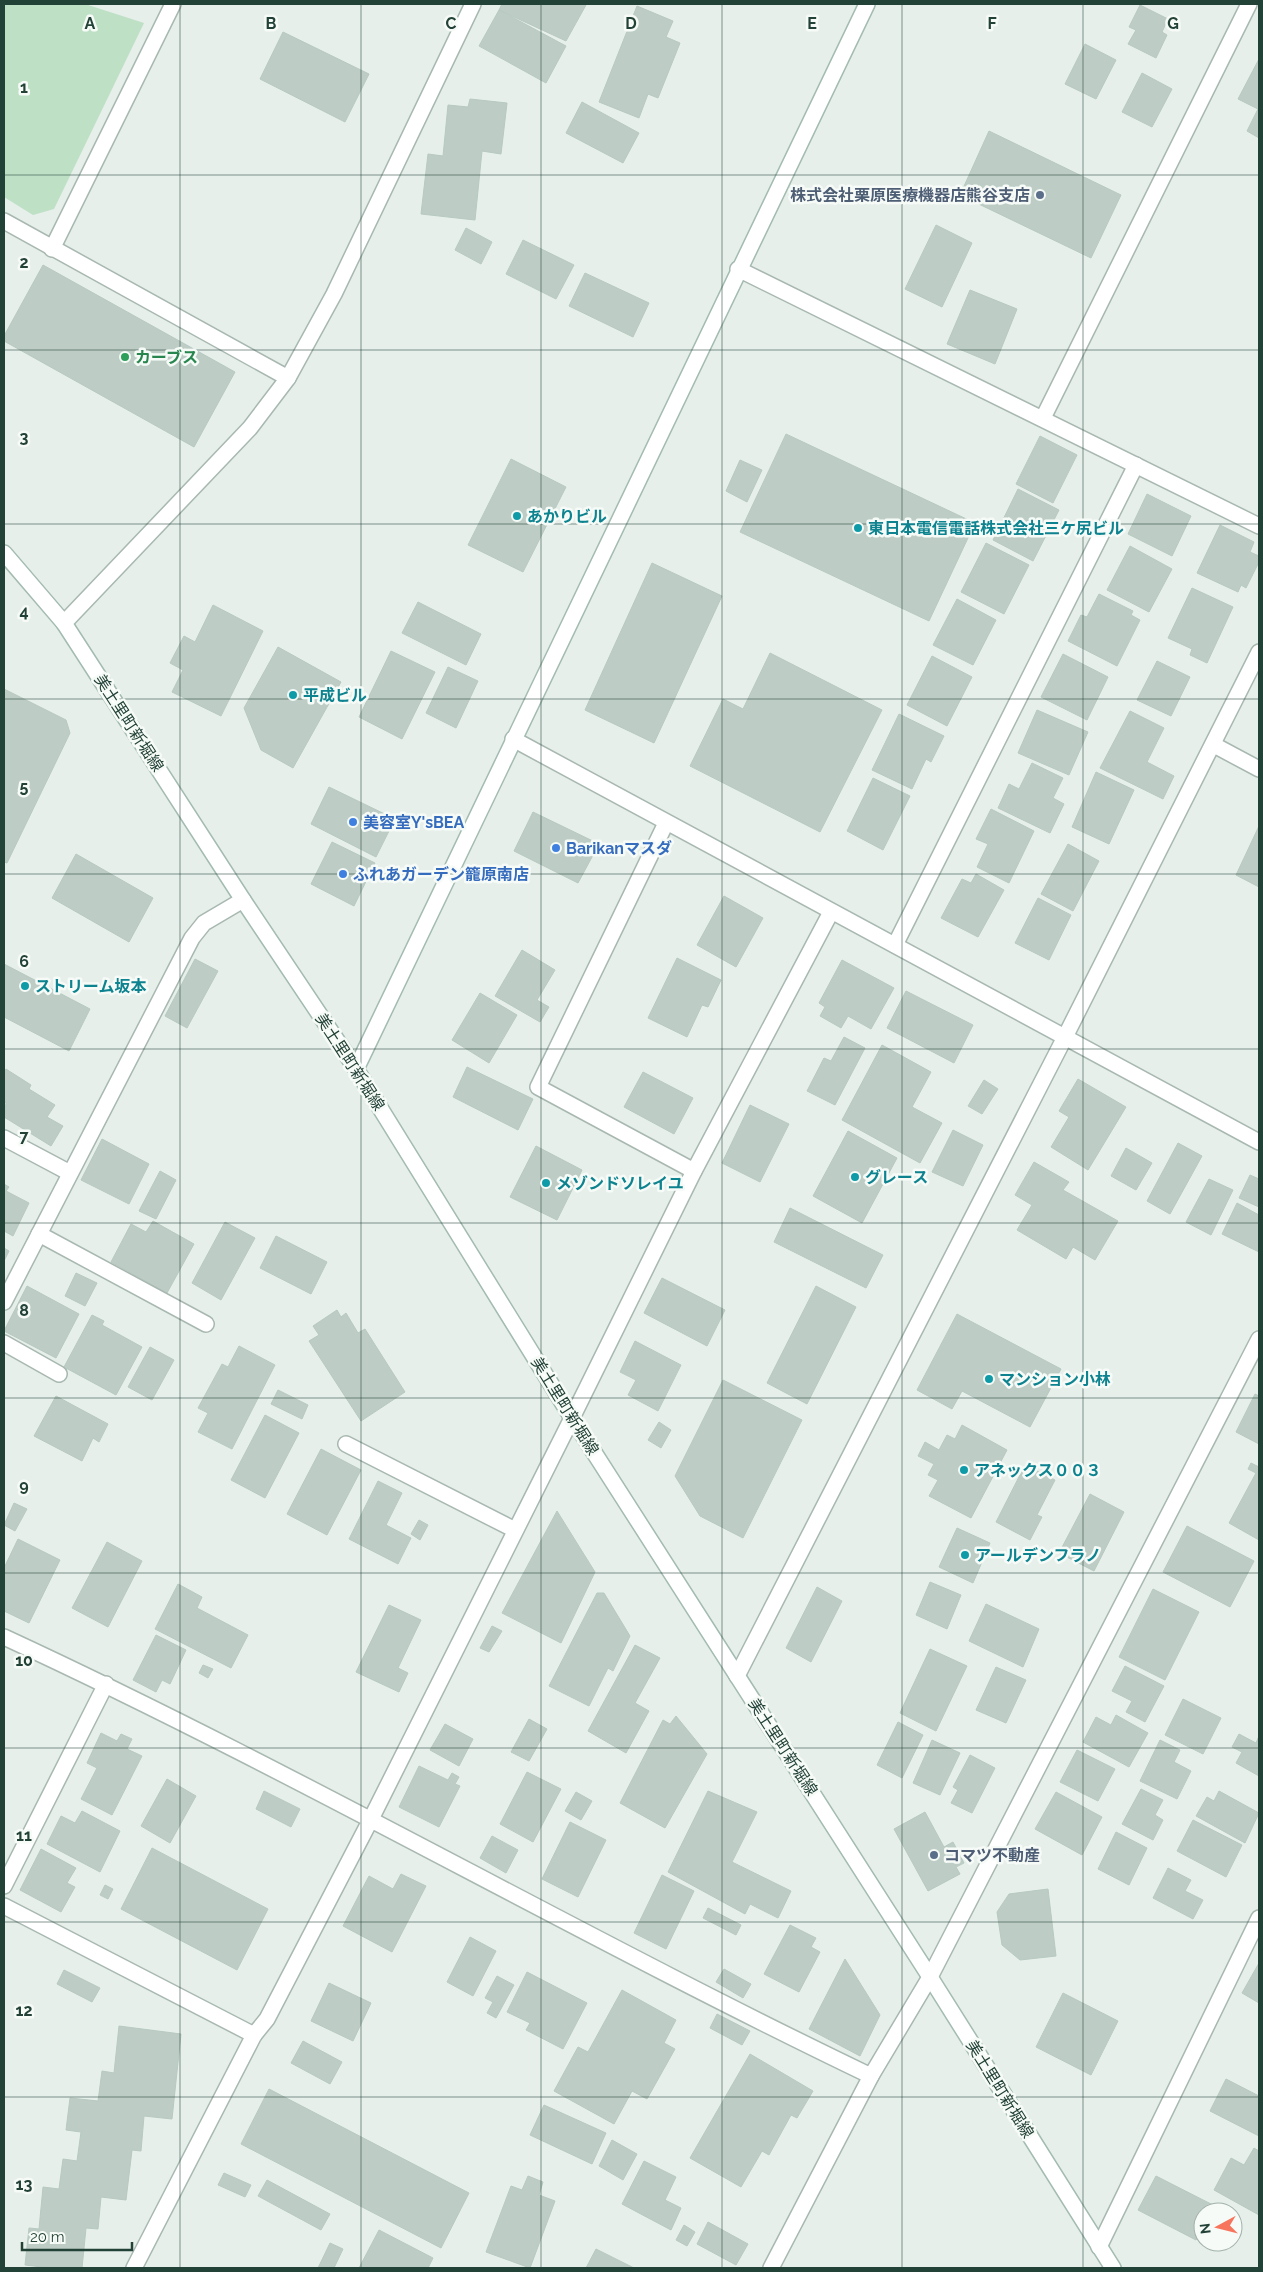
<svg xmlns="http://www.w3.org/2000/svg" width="1263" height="2272" font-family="Raleway,'Noto Sans JP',sans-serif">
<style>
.green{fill:#bee0c5}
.building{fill:#bdcdc6;stroke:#b7c9c0}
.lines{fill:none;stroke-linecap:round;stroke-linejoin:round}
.lane-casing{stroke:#a8b8b1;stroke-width:18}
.street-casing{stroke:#a8b8b1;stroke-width:18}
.secondary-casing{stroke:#a3bbb1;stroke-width:18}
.lane{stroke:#fff;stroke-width:15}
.street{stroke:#fff;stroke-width:15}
.secondary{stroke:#fff;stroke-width:15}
.grid{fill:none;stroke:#234237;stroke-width:1;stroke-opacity:0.55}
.service-dot{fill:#5c6f8a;stroke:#f7fbf8;stroke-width:2}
.leisure-dot{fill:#2e9e5b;stroke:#f7fbf8;stroke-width:2}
.culture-dot{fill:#0f9aa8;stroke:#f7fbf8;stroke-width:2}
.shop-dot{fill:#3f7fe0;stroke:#f7fbf8;stroke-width:2}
.labels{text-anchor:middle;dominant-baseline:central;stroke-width:5;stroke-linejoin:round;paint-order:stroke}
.service-label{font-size:16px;font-weight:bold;fill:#4e5e75;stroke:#f7fbf8;text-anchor:end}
.leisure-label{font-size:16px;font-weight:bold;fill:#27864d;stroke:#f7fbf8;text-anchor:start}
.culture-label{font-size:16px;font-weight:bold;fill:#0d838f;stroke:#f7fbf8;text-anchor:start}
.street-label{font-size:16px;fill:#234237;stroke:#f7fbf8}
.shop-label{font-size:16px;font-weight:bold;fill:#366cbe;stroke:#f7fbf8;text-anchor:start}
.grid-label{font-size:16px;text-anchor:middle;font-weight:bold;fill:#234237;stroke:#f7fbf8;stroke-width:5;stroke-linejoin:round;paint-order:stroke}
</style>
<rect width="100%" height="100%" fill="#e6efea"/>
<polygon class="green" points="4,4 85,4 144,23 54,209 33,215 4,197"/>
<g class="building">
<polygon points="502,4 584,4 586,5 566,41 499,10"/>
<polygon points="1140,5 1168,19 1162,32 1167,35 1156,58 1128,44 1136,30 1129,27"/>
<polygon points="637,6 673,21 666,37 680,43 658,98 648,94 639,118 599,102"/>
<polygon points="499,10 566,46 546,83 479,46"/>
<polygon points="283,32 369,74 345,122 260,79"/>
<polygon points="1085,44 1116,60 1096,99 1065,84"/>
<polygon points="1259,59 1259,138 1247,131 1258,109 1238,99"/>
<polygon points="1142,73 1172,89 1152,127 1122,112"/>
<polygon points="470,99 507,103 501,154 482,151 475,220 421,214 428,154 443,156 448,105 468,107"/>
<polygon points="582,102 639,133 623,163 566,133"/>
<polygon points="989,131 1121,195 1091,258 960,195"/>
<polygon points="936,225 972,243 942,307 905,289"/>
<polygon points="466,228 492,242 481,264 455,250"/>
<polygon points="523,240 574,265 556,299 506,274"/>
<polygon points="43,265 235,372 194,447 4,341 4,336"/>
<polygon points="585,273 649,303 633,337 569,306"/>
<polygon points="970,290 1017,309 995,364 947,344"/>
<polygon points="786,434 975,523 929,621 740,532"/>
<polygon points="1040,436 1077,455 1053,503 1016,484"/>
<polygon points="511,459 566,487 523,572 468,545"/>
<polygon points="740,460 762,470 747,502 726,491"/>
<polygon points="1018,489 1059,510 1033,561 993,540"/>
<polygon points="1147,494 1191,516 1172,556 1128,534"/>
<polygon points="1220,525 1254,542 1250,552 1259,556 1259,562 1246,588 1241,585 1238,592 1197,573"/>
<polygon points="986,543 1029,565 1004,614 961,592"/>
<polygon points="1130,546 1172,569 1149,612 1107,590"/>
<polygon points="652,563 722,596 654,743 585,710"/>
<polygon points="1192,588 1233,607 1207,663 1190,655 1192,649 1168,638"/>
<polygon points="1099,594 1133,611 1131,615 1140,620 1117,666 1068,641 1081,615 1087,617"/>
<polygon points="957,599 996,620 973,665 933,645"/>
<polygon points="418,602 481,634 466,665 402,633"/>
<polygon points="213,605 263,631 221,716 172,692 183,670 170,663 184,636 195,642"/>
<polygon points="278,647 341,682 293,768 261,750 244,708"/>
<polygon points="391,651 435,672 402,739 359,717"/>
<polygon points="770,653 882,710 820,832 690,766 723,699 743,709"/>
<polygon points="1063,654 1108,677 1087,720 1041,697"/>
<polygon points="932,656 972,677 947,726 907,705"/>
<polygon points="1157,661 1190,677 1171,716 1137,700"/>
<polygon points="448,667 478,681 456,728 426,713"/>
<polygon points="4,689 66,720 70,733 7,863 4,862"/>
<polygon points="1037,710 1088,732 1069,775 1018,753"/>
<polygon points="1130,711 1164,728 1147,762 1174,776 1163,799 1100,768"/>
<polygon points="899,714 944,736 931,762 926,759 912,789 872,770"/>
<polygon points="1032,763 1063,778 1053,798 1064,804 1050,833 998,808 1009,784 1019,789"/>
<polygon points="1096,772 1134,790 1109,844 1072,827"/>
<polygon points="873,778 910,796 883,850 847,831"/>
<polygon points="329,787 395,819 376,857 311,824"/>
<polygon points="991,809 1034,831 1009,883 977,867 988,844 976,839"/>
<polygon points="533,812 599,844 578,883 514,851"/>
<polygon points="1259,826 1259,887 1236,875"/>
<polygon points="332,842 375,863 354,906 311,884"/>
<polygon points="1068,844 1099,861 1073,911 1041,894"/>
<polygon points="76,854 153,898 129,942 52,898"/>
<polygon points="976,874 1004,890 978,937 941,918 962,879 971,883"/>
<polygon points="724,896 763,918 736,967 697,945"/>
<polygon points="1038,898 1071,915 1049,960 1015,943"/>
<polygon points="522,950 555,970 537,1000 549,1007 540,1022 495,996"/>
<polygon points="677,958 721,980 708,1007 702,1005 687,1037 648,1018"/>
<polygon points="195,959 218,971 187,1028 165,1016"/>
<polygon points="842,960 894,988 871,1029 848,1016 841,1028 820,1016 825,1007 819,1003"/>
<polygon points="4,964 90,1009 69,1051 4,1017"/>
<polygon points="906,991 973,1025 954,1063 887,1028"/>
<polygon points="480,993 517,1015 489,1063 452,1040"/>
<polygon points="844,1037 865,1048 835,1105 807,1091 824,1058 831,1061"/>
<polygon points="882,1045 931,1072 912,1107 942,1123 920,1163 842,1120"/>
<polygon points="467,1067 533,1099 518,1130 453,1097"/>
<polygon points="6,1069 31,1085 29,1089 55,1105 47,1117 63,1126 51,1146 4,1117 6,1103 4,1101 4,1073"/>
<polygon points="643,1072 693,1098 674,1134 624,1107"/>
<polygon points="1078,1079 1126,1107 1088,1170 1051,1147 1069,1117 1059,1111"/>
<polygon points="984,1080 998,1089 982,1114 968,1106"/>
<polygon points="750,1105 789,1124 760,1182 722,1163"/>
<polygon points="953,1130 983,1145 963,1186 932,1172"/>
<polygon points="848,1131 897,1158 862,1223 813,1196"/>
<polygon points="102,1139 149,1164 129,1204 81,1180"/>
<polygon points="1178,1143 1202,1156 1170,1214 1147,1201"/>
<polygon points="536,1146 582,1170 557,1220 510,1197"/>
<polygon points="1126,1148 1152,1163 1136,1190 1111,1176"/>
<polygon points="1034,1162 1069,1182 1063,1190 1118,1221 1095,1260 1073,1247 1066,1259 1017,1230 1032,1205 1015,1195"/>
<polygon points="160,1171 176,1180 156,1219 139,1211"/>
<polygon points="1250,1175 1259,1179 1259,1207 1239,1198"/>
<polygon points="1209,1179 1233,1190 1211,1235 1186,1222"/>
<polygon points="4,1184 9,1187 6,1191 29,1203 13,1236 4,1231"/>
<polygon points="1237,1203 1259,1215 1259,1252 1222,1234"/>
<polygon points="790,1208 883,1255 866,1288 774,1242"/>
<polygon points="153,1221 194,1244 167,1293 111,1262 131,1224 146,1232"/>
<polygon points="225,1222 255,1238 221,1300 192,1283"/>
<polygon points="276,1236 327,1262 311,1294 260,1268"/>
<polygon points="4,1248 9,1251 4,1261"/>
<polygon points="76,1273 97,1283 85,1306 65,1296"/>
<polygon points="662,1278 725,1310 707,1346 644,1313"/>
<polygon points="27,1286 79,1314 56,1358 4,1331"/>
<polygon points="816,1286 856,1307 807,1404 767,1383"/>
<polygon points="337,1310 341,1317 346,1313 358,1333 365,1329 405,1392 361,1421 309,1341 319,1335 313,1326"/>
<polygon points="957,1314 1061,1369 1030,1427 962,1391 952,1409 917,1390"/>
<polygon points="92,1315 104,1321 102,1325 142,1347 116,1395 64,1367"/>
<polygon points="635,1341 681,1365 658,1411 628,1395 636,1380 620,1372"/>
<polygon points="239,1346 275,1365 232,1449 198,1432 208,1413 198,1408 222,1364 228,1367"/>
<polygon points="150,1347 174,1360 152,1400 128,1387"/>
<polygon points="723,1380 802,1420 743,1538 700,1516 675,1476"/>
<polygon points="278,1390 308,1405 302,1419 271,1404"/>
<polygon points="1255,1394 1259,1396 1259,1444 1236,1432"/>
<polygon points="56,1396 108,1424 99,1442 93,1438 82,1461 34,1436"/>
<polygon points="265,1415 299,1433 265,1498 231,1480"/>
<polygon points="659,1422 671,1430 661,1448 648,1440"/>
<polygon points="962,1425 1007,1450 971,1518 929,1496 938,1480 928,1475 934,1464 918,1456 925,1442 939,1450 947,1435 955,1439"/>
<polygon points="321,1449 361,1470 327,1535 287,1514"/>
<polygon points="1251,1463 1259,1467 1259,1540 1229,1523 1256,1473 1248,1469"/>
<polygon points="1025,1465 1055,1480 1037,1515 1042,1517 1030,1540 996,1522"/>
<polygon points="378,1481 402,1493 386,1525 411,1538 398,1564 349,1539"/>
<polygon points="1090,1494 1124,1512 1094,1571 1059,1553"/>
<polygon points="14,1503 27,1509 15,1531 4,1525"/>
<polygon points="557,1511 595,1572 561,1643 502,1613"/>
<polygon points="419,1520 428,1525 420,1540 411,1534"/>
<polygon points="1187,1526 1254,1561 1230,1607 1163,1572"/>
<polygon points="957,1528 990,1543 973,1583 939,1567"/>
<polygon points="18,1539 60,1560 29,1623 4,1611 4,1568"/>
<polygon points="107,1542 142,1561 108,1627 72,1608"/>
<polygon points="930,1582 961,1595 947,1629 916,1615"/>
<polygon points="178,1584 202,1597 197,1608 248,1635 231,1668 155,1629"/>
<polygon points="817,1587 842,1601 811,1662 786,1648"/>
<polygon points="1153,1589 1199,1612 1165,1680 1119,1657"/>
<polygon points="597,1593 604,1593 630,1636 613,1671 608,1668 589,1706 549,1686"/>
<polygon points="986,1604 1039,1629 1023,1667 969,1641"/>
<polygon points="389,1605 421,1620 398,1668 408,1673 399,1692 356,1672"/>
<polygon points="492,1626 502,1631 489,1652 480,1648"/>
<polygon points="156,1635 186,1650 170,1684 162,1680 156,1692 133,1680"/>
<polygon points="635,1645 660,1658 635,1703 649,1711 626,1753 588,1731"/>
<polygon points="930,1649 967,1666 936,1731 900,1713"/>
<polygon points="203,1665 213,1669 208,1678 199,1673"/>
<polygon points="1125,1666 1164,1686 1145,1722 1126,1712 1132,1701 1112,1691"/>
<polygon points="996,1667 1026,1680 1006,1723 976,1710"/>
<polygon points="1183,1699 1221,1718 1203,1754 1165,1735"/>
<polygon points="1116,1715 1148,1733 1129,1767 1083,1742 1096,1717 1111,1725"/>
<polygon points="676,1716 707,1754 665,1828 620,1803 663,1720 670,1724"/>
<polygon points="529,1719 547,1729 529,1761 511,1752"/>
<polygon points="898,1722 923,1735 902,1778 877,1765"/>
<polygon points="445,1724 473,1739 459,1766 430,1750"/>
<polygon points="101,1733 117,1741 121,1734 132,1739 127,1749 142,1756 112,1815 81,1799 97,1768 87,1763"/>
<polygon points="1239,1734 1256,1743 1259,1736 1259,1776 1236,1763 1242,1752 1232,1747"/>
<polygon points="932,1740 960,1753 940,1795 913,1783"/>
<polygon points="1160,1740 1180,1750 1174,1762 1191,1771 1177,1799 1140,1781"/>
<polygon points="1077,1750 1115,1769 1098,1801 1060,1782"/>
<polygon points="970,1755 995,1768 972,1813 951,1803 958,1790 953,1787"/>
<polygon points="419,1766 448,1780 452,1773 459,1777 455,1784 460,1786 439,1827 399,1807"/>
<polygon points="527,1772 561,1789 533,1842 500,1824"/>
<polygon points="167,1779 196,1796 170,1843 141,1826"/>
<polygon points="1141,1789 1163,1800 1155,1815 1163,1820 1153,1840 1122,1824"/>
<polygon points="264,1791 300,1809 291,1827 256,1809"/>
<polygon points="708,1791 757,1812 732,1862 791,1891 778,1918 750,1904 745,1914 668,1872"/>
<polygon points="1219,1791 1259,1813 1245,1843 1196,1816 1207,1797 1214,1801"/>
<polygon points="576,1792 592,1801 581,1820 565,1811"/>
<polygon points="1056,1792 1102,1817 1082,1855 1035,1829"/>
<polygon points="82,1811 120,1831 100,1872 47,1844 61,1816 75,1823"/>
<polygon points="925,1812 944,1847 953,1842 964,1863 956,1867 960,1874 928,1891 894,1829"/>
<polygon points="1193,1820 1242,1845 1226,1877 1177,1851"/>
<polygon points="570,1822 606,1840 578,1897 542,1879"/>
<polygon points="1116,1832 1147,1848 1129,1885 1098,1869"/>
<polygon points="492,1836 518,1850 506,1873 480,1858"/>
<polygon points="152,1848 268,1909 237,1970 121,1909"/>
<polygon points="41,1849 76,1868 67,1883 75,1887 61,1912 20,1890"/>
<polygon points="1168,1868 1191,1880 1185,1891 1203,1900 1193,1919 1153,1898"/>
<polygon points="401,1874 426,1886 392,1952 343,1926 369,1876 393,1889"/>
<polygon points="662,1875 694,1891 666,1949 634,1933"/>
<polygon points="105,1885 113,1889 108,1899 100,1895"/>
<polygon points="1048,1889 1056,1956 1020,1960 1002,1945 997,1912 1009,1894"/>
<polygon points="708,1908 741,1925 736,1935 703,1918"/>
<polygon points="790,1925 816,1938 811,1947 820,1952 799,1992 764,1974"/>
<polygon points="470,1937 496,1951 473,1996 447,1982"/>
<polygon points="845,1959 880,2015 860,2056 809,2029"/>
<polygon points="1259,1963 1259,2003 1242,1993"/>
<polygon points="724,1969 751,1984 743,1998 716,1982"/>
<polygon points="64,1970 100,1988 92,2002 57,1984"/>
<polygon points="527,1972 587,2003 563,2049 526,2030 530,2023 507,2012"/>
<polygon points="497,1976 514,1985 496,2018 487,2013 493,2002 485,1998"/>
<polygon points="329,1983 371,2003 353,2041 311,2021"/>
<polygon points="622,1990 676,2020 664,2043 675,2049 647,2099 632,2091 614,2124 554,2091 578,2047 588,2052"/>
<polygon points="1063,1993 1118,2021 1091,2075 1036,2047"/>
<polygon points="717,2014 750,2031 742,2045 710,2028"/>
<polygon points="119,2026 181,2034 172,2119 144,2116 141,2151 132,2150 126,2200 101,2197 98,2229 86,2228 82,2268 51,2268 25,2265 29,2228 39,2229 43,2187 59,2189 63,2159 77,2161 81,2132 66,2130 70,2098 98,2101 102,2071 114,2073"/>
<polygon points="303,2041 342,2062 330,2084 291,2063"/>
<polygon points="750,2054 813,2091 797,2118 791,2115 769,2155 762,2151 741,2187 690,2158"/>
<polygon points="1226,2079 1259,2096 1259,2136 1210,2111"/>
<polygon points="269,2089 469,2193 441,2248 241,2144"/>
<polygon points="544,2105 606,2133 592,2164 530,2135"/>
<polygon points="612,2140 637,2154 623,2180 599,2166"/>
<polygon points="1254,2148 1259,2151 1259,2215 1214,2190 1231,2158 1244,2165"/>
<polygon points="644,2161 676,2177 665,2200 681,2208 671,2230 622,2204"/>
<polygon points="224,2173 251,2185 245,2197 218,2185"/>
<polygon points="528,2176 543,2182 539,2195 555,2201 530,2268 486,2252 511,2186 522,2190"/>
<polygon points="1156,2176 1213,2205 1210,2212 1203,2212 1203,2225 1196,2240 1138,2210"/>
<polygon points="267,2180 330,2214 321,2230 258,2196"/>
<polygon points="708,2222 748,2244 736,2265 697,2244"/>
<polygon points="684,2225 695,2232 687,2246 676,2240"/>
<polygon points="379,2230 433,2258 428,2268 359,2268"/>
<polygon points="330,2243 343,2249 334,2268 318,2268"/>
<polygon points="596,2249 634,2268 586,2268"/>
</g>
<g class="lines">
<defs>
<g id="lane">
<polyline points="4,1138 70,1173"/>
<polyline points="39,1234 206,1324"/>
<polyline points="4,1302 192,938 204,923 243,900"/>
<polyline points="4,1343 59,1374"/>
<polyline points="346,1444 515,1530"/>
<path d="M4 1637C298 1773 579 1936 871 2076"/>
<polyline points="254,2035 267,2019 371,1819 572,1418"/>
</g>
<g id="street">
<polyline points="4,221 288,378"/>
<polyline points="52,249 173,4"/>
<polyline points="738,269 1259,526"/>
<polyline points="1043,418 1249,4"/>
<polyline points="64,623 250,428 288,378 334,294 473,4"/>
<polyline points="513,739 1259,1142"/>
<polyline points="1214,745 1259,769"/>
<polyline points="666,823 538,1087 694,1171"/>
<polyline points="895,945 1136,465"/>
<polyline points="572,1418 694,1171 831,912"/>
<polyline points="737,1676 1065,1037 1259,652"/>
<polyline points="4,1886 106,1684"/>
<polyline points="4,1906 254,2035 134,2268"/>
<polyline points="1099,2247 1259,1918"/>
<polyline points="771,2268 871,2076 930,1977 1259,1339"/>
</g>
<g id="secondary">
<polyline points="4,553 64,623 243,900 356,1069 572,1418 930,1977 1113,2268"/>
<polyline points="356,1069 867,4"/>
</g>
</defs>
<use href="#lane" class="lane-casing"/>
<use href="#street" class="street-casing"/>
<use href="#secondary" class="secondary-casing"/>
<use href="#lane" class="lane"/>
<use href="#street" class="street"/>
<use href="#secondary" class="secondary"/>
</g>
<path class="grid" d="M180 4V2268M361 4V2268M541 4V2268M722 4V2268M902 4V2268M1083 4V2268M4 175H1259M4 350H1259M4 524H1259M4 699H1259M4 874H1259M4 1049H1259M4 1223H1259M4 1398H1259M4 1573H1259M4 1748H1259M4 1922H1259M4 2097H1259"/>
<g class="service-dot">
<circle cx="1040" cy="195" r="5"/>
<circle cx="934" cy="1855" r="5"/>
</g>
<circle class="leisure-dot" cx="125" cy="357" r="5"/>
<g class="culture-dot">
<circle cx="517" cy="516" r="5"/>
<circle cx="858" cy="528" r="5"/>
<circle cx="293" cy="695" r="5"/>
<circle cx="25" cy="986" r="5"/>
<circle cx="855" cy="1177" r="5"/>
<circle cx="546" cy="1183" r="5"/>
<circle cx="989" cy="1379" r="5"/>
<circle cx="964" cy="1470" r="5"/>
<circle cx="965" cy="1555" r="5"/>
</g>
<g class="shop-dot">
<circle cx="353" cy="822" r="5"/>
<circle cx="556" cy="848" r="5"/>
<circle cx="343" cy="874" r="5"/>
</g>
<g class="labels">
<g class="service-label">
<text x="1030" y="195">株式会社栗原医療機器店熊谷支店</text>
<text x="944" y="1855" text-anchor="start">コマツ不動産</text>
</g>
<g class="leisure-label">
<text x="135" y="357">カーブス</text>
</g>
<g class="culture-label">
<text x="527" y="516">あかりビル</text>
<text x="868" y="528">東日本電信電話株式会社三ケ尻ビル</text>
<text x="303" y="695">平成ビル</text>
<text x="35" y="986">ストリーム坂本</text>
<text x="865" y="1177">グレース</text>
<text x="556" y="1183">メゾンドソレイユ</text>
<text x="999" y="1379">マンション小林</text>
<text x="974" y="1470">アネックス００３</text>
<text x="975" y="1555">アールデンフラノ</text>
</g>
<g class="street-label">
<text transform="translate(129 723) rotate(57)">美土里町新堀線</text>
<text transform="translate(350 1062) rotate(57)">美土里町新堀線</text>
<text transform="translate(565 1406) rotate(58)">美土里町新堀線</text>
<text transform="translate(783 1747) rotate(57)">美土里町新堀線</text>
<text transform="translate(1000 2089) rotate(58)">美土里町新堀線</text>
</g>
<g class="shop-label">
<text x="363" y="822">美容室Y'sBEA</text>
<text x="566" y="848">Barikanマスダ</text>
<text x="353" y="874">ふれあガーデン籠原南店</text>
</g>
</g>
<g class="grid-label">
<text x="90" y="29">A</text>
<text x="271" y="29">B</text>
<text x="451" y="29">C</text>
<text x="631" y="29">D</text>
<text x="812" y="29">E</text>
<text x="992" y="29">F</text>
<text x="1173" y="29">G</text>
<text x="24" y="93">1</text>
<text x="24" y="268">2</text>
<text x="24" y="443">3</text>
<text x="24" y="617">4</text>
<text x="24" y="792">5</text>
<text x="24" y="967">6</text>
<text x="24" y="1142">7</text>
<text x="24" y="1316">8</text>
<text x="24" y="1491">9</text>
<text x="24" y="1666">10</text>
<text x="24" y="1841">11</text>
<text x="24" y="2016">12</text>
<text x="24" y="2190">13</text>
</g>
<rect width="1263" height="2272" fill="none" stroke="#234237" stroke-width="10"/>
<g transform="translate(1218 2227) rotate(263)"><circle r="24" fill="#f7fbf8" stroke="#a2b1ab"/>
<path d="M0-4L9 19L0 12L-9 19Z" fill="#f7755c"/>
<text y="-8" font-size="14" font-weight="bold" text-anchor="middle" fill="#234237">N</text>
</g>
<path d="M22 2242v8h110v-8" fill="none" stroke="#234237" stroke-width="2.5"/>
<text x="30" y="2242" font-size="15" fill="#234237" stroke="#f7fbf8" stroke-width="4" paint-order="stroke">20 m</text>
</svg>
